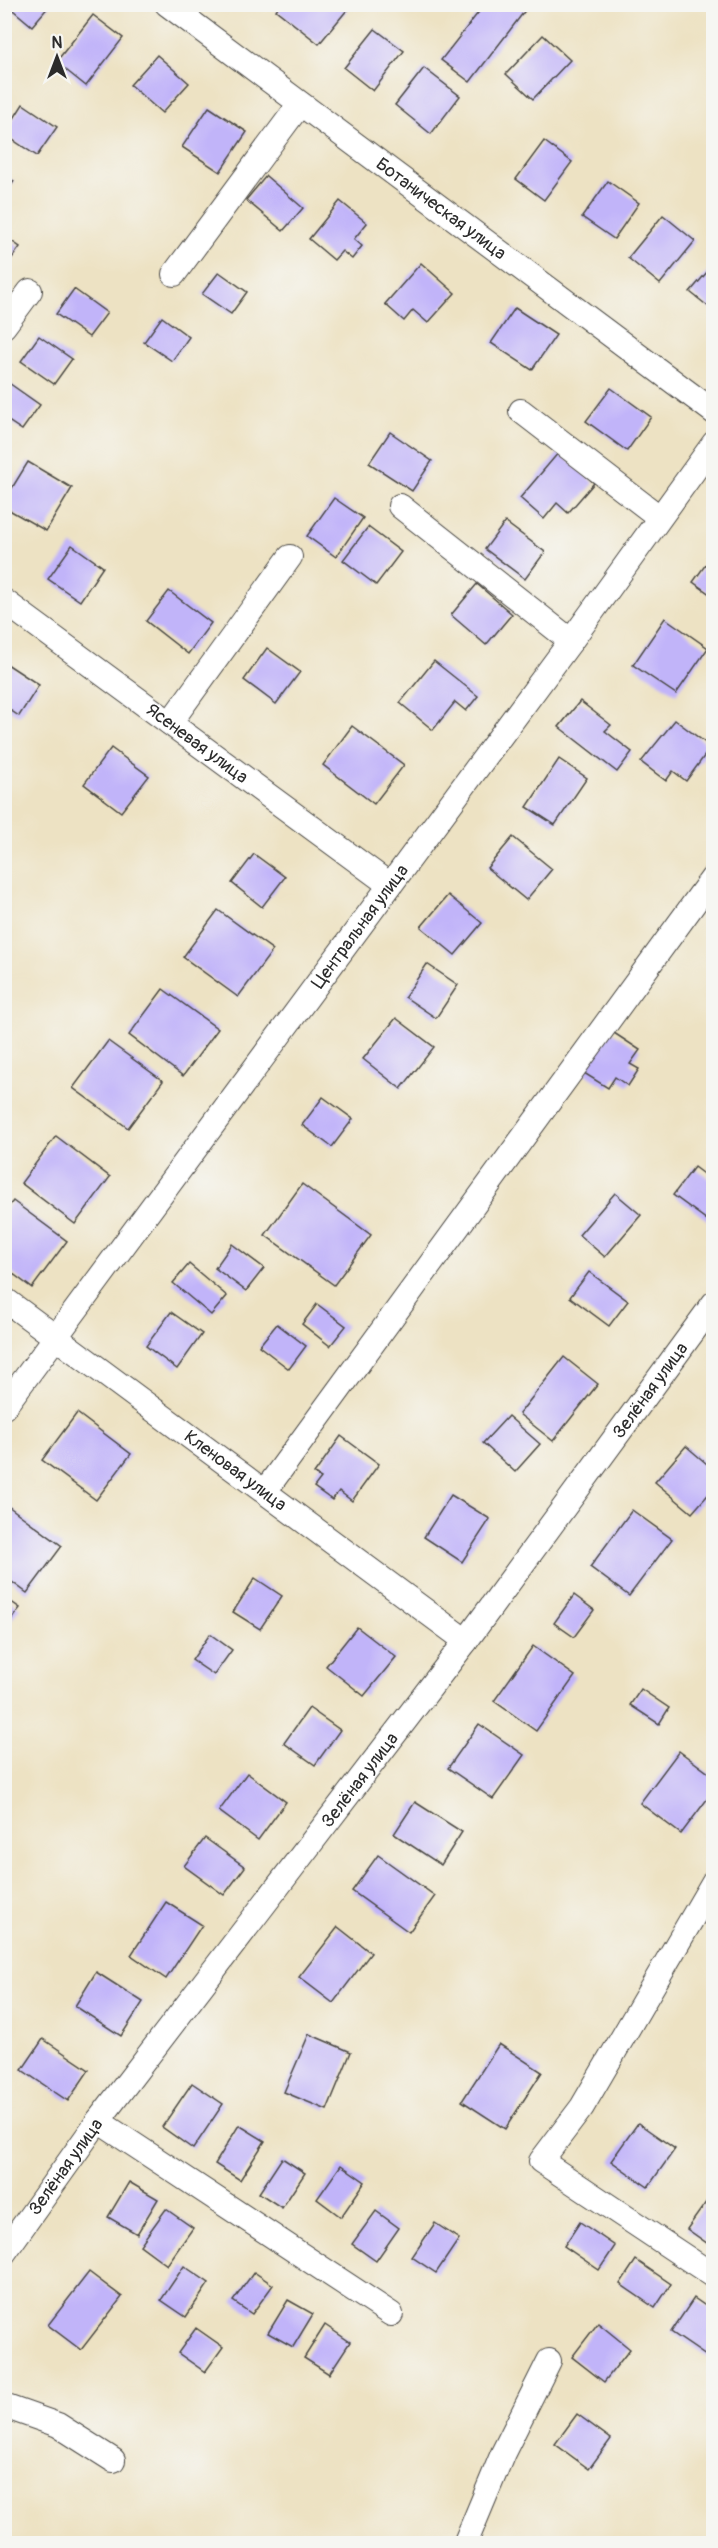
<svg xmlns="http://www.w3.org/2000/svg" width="718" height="2548" font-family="Pangolin,sans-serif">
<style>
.building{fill:#c1b4f9}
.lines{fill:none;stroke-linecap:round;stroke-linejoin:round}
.minor-casing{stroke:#484642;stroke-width:26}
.minor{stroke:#fff;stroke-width:24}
.labels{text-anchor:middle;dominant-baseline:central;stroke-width:5;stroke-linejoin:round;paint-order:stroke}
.street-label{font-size:18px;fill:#2b2b2b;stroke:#f6f6f2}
</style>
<rect width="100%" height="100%" fill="#f6f6f2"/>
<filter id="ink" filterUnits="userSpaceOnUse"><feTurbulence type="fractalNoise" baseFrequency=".0167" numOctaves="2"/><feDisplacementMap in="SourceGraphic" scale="12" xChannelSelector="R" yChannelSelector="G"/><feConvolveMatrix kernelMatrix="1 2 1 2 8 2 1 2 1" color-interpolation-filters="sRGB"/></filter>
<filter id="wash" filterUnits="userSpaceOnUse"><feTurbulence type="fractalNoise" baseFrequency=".008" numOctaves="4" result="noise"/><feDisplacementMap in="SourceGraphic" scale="24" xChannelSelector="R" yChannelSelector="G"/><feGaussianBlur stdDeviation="1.35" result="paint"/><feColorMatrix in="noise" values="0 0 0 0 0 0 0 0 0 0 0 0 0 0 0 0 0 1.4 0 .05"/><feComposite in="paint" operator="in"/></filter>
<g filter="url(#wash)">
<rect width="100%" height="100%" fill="#ede2c3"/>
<g id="blocks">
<g class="building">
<polygon points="280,4 340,4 347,10 319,44 276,10"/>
<polygon points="485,4 530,4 470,82 441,60"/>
<polygon points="7,5 50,5 32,26"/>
<polygon points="93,15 123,38 86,86 56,62"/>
<polygon points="375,29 404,51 373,91 344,68"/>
<polygon points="543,35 570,60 533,99 506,74"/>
<polygon points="157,55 189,83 162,113 130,85"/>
<polygon points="424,68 460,96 431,134 395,105"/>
<polygon points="23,104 57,127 37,156 4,134"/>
<polygon points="209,107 247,132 220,172 182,147"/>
<polygon points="544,141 572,162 544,200 516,179"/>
<polygon points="4,176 14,181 4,197"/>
<polygon points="266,176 303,208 283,231 246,200"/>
<polygon points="608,181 639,203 614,239 582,217"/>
<polygon points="340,201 367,223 354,239 362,246 352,259 342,251 334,260 309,239"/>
<polygon points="663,215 695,241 660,284 628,258"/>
<polygon points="4,236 20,247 4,269"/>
<polygon points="421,263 455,293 428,323 413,310 404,321 385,304"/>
<polygon points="714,264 714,311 690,292"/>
<polygon points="219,272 247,292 231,314 202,294"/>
<polygon points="74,289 107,313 89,337 56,314"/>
<polygon points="515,308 556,335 532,370 491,343"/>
<polygon points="162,317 189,337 172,361 144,342"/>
<polygon points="39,336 72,359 54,384 21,361"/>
<polygon points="6,381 40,405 22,430 4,418"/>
<polygon points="611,388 651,417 627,451 586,421"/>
<polygon points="390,432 432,461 412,491 369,463"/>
<polygon points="559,452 594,483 568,513 557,503 544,519 520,498"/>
<polygon points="28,462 72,488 46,531 4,507 4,501"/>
<polygon points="334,498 363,518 336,557 307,536"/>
<polygon points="505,522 545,552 525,579 485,549"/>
<polygon points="368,527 401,552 376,585 343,560"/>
<polygon points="72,545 103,567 80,601 48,579"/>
<polygon points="714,553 714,597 693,582"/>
<polygon points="477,584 512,614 486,645 451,615"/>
<polygon points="169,591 211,623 188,654 146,621"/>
<polygon points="665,618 708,648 676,694 633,665"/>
<polygon points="267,648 300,672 276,704 244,680"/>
<polygon points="434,661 478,696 466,711 455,702 433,730 400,703"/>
<polygon points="4,662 39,685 19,716 4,706"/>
<polygon points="580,701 611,725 605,731 632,752 617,772 559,727"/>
<polygon points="675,720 711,747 686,781 673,771 666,781 641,762"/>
<polygon points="352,726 404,765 374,804 323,765"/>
<polygon points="111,748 149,776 121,812 84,784"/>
<polygon points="559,759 587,778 555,825 527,807"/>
<polygon points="513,837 552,869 526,900 487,868"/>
<polygon points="254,854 285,877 262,907 232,883"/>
<polygon points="448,895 482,923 455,955 421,927"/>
<polygon points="218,910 273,950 238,997 183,957"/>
<polygon points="427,964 458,985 436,1018 405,997"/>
<polygon points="163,989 218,1029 183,1076 129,1035"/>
<polygon points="396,1018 434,1047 401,1089 363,1059"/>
<polygon points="611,1031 640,1050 630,1064 639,1069 628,1086 615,1077 608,1088 584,1073"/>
<polygon points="108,1041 163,1081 128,1128 73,1088"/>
<polygon points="323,1097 353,1119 332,1147 302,1125"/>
<polygon points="56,1136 110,1177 75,1224 21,1183"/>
<polygon points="694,1167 714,1182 714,1225 673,1195"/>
<polygon points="302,1184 371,1235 334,1285 265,1235"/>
<polygon points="615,1193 641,1215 605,1257 579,1235"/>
<polygon points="13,1201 67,1241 32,1288 4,1267 4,1212"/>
<polygon points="232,1244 264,1268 246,1291 215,1268"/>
<polygon points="189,1264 227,1296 211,1315 173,1283"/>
<polygon points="589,1272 628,1301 609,1326 570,1297"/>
<polygon points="317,1304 346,1326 330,1346 302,1324"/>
<polygon points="171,1312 202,1334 177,1369 146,1346"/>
<polygon points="277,1324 306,1346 289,1369 259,1346"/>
<polygon points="564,1357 598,1384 553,1441 519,1414"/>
<polygon points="77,1413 131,1454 96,1500 42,1460"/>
<polygon points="508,1416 540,1444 515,1472 483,1443"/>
<polygon points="341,1436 379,1464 352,1501 339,1491 332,1500 314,1487 321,1478 314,1474"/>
<polygon points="686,1446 714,1470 714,1488 692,1513 655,1482"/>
<polygon points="451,1495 490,1519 462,1562 424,1537"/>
<polygon points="8,1506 62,1546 27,1593 4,1576 4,1510"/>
<polygon points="632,1510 672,1539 629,1596 590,1567"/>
<polygon points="255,1578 282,1596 260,1629 233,1612"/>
<polygon points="574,1595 594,1610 574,1637 554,1623"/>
<polygon points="4,1597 20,1608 4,1629"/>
<polygon points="357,1627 396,1657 364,1696 326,1666"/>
<polygon points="210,1634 232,1650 214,1675 192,1660"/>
<polygon points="533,1646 575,1676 536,1731 494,1701"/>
<polygon points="641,1689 669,1708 659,1724 630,1705"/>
<polygon points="309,1708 340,1730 315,1765 284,1743"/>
<polygon points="479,1724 524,1755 493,1799 448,1768"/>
<polygon points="679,1751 714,1777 714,1790 681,1834 640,1803"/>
<polygon points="247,1773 286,1802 258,1840 219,1811"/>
<polygon points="415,1802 462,1832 441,1865 394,1834"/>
<polygon points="205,1838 245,1867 224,1895 184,1866"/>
<polygon points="378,1855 435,1896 409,1932 352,1891"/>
<polygon points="166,1902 202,1925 166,1979 131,1955"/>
<polygon points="338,1927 371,1953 333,2003 299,1977"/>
<polygon points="96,1972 143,2002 121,2036 75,2006"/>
<polygon points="309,2034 351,2052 327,2110 284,2092"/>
<polygon points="43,2039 89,2070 68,2101 22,2070"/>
<polygon points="499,2044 542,2072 505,2129 462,2101"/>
<polygon points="192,2083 223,2104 193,2149 162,2127"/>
<polygon points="638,2123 675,2149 648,2187 611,2161"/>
<polygon points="239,2125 265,2141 240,2180 215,2164"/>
<polygon points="282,2158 305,2173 282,2208 259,2193"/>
<polygon points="341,2165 365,2182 341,2217 317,2199"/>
<polygon points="129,2182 158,2199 137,2234 108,2217"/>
<polygon points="714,2191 714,2248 687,2229"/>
<polygon points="166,2209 193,2228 167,2265 140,2245"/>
<polygon points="376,2211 399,2228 376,2261 352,2244"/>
<polygon points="580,2222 615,2246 599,2270 564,2246"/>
<polygon points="435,2223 459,2239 436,2273 412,2257"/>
<polygon points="636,2260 671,2284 655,2308 620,2284"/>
<polygon points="184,2266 209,2283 186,2317 161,2300"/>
<polygon points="89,2272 122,2297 81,2350 48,2325"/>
<polygon points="254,2272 273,2285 252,2314 233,2301"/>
<polygon points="694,2298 714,2312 714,2350 709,2358 671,2332"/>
<polygon points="288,2300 313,2314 293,2347 268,2333"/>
<polygon points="598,2323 630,2349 604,2382 572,2357"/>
<polygon points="325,2325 350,2342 329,2374 304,2358"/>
<polygon points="196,2328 223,2347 205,2372 178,2353"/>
<polygon points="577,2414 611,2439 589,2469 555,2444"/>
</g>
</g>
</g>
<g filter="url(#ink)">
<use href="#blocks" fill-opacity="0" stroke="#484642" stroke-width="1.5"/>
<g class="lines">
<defs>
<g id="minor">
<path id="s1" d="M167 4 714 412"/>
<polyline points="174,274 300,104"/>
<polyline points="4,326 30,291"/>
<polyline points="521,411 659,517"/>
<polyline points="400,506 571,641"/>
<path id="s2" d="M4 601 390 885"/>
<polyline points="170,723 290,557"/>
<path id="s3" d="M4 1299 466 1641"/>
<path id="s4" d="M4 1407 571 641 714 443"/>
<polyline points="265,1491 714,876"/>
<polyline points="714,1881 582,2107 541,2161 714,2276"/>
<polyline points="98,2121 391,2314"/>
<path id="s5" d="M4 2253 98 2121 466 1641 714 1303"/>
<polyline points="4,2406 58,2425 113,2460"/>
<polyline points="465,2544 503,2453 549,2361"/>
</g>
</defs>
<use href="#minor" class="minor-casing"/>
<use href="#minor" class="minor"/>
</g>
</g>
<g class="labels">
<g class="street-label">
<text stroke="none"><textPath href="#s1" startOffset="342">Ботаническая улица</textPath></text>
<text stroke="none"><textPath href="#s2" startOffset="240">Ясеневая улица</textPath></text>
<text stroke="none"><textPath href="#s4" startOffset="598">Центральная улица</textPath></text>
<text stroke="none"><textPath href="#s5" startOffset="1078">Зелёная улица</textPath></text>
<text stroke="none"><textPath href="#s3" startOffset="288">Кленовая улица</textPath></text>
<text stroke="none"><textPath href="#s5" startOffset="592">Зелёная улица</textPath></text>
<text stroke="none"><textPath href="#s5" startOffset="106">Зелёная улица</textPath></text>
</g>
</g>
<rect width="718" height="2548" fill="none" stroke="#f6f6f2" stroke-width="24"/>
<g transform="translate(57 57)" stroke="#f6f6f2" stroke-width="4.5" paint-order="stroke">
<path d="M0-4.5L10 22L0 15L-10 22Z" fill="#2b2b2b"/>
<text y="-9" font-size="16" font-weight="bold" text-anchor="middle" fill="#2b2b2b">N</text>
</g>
</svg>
